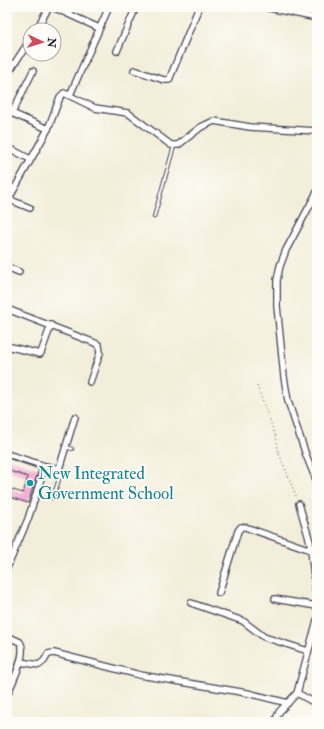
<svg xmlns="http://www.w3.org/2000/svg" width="324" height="729" font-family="'IM FELL Double Pica',serif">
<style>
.building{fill:#f3a9d4}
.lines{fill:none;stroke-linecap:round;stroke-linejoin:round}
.lane-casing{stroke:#414153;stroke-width:4.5}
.street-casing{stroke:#414153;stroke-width:8}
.path{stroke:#414153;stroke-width:1;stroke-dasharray:1 3;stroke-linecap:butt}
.lane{stroke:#fff;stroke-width:2.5}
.street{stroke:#fff;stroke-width:5.5}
.culture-dot{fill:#0f9aa8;stroke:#fdfcf7;stroke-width:1.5}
.labels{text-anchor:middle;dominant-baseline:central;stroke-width:3.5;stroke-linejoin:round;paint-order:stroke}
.culture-label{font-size:17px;fill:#0d838f;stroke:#fdfcf7;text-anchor:start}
</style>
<rect width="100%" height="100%" fill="#fdfcf7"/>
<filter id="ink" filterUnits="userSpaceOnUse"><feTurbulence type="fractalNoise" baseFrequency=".025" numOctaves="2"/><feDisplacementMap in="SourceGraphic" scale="8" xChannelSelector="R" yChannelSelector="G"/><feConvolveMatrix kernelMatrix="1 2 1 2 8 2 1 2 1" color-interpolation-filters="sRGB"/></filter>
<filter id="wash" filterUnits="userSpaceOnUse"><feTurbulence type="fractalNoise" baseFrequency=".012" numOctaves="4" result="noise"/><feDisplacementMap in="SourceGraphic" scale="16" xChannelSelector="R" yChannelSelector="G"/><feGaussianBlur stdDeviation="0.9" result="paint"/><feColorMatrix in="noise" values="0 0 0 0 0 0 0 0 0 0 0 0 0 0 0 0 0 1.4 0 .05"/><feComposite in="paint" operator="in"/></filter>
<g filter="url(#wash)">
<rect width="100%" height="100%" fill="#f3eed9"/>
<g id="blocks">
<polygon class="building" points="7,458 39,469 28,503 7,496 7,488 23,493 28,477 7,470"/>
</g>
</g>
<g filter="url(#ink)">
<use href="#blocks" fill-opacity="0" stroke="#414153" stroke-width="1"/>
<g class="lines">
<defs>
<g id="lane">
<polyline points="154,217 174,146"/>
<polyline points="67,447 72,449"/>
<polyline points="53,498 61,473 59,470"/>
</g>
<g id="street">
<polyline points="53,7 99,28"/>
<polyline points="265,7 317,18"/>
<polyline points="36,30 49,7"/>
<polyline points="117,51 136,7"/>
<polyline points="134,70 164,80 169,80 199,7"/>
<polyline points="7,75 30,40"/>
<polyline points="70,95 109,7"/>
<polyline points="7,111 48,129"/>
<polyline points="12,113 33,71"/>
<polyline points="7,147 30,159"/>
<polyline points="7,186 14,189"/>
<polyline points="317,192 286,250 280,266 277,280 277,306 284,377 288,401 306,455 317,482"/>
<polyline points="8,199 30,208"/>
<polyline points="7,202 48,129 60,97 64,93 95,108 128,113 171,145 178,145 201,127 214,121 250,127 317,131"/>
<polyline points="7,267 19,272"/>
<polyline points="7,309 95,343 99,345 100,353 90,382"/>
<polyline points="11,347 40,354 41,353 51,325"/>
<polyline points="7,454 45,466 59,469 75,417"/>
<polyline points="299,504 310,542 317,602"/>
<polyline points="7,568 28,519 45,466"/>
<polyline points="219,593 238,531 241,527 245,527 311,550"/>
<polyline points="275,599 317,606"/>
<polyline points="191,603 243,621 264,637 308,651"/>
<polyline points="317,620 297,693 317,704"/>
<path d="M7 636 20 642C28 653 12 683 7 695"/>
<polyline points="20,662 39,665 44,661 48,654 54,653 140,675 247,693 288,703"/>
<polyline points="275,722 279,712 297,693"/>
</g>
</defs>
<use href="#lane" class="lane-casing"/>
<use href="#street" class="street-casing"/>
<polyline class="path" points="257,386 277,440 278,451 297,498"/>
<use href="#lane" class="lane"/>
<use href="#street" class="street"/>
</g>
</g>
<circle class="culture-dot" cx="30" cy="483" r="4"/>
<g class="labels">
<g class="culture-label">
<text x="38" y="473">New Integrated<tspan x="38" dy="20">Government School</tspan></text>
</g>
</g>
<rect width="324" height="729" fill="none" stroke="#fdfcf7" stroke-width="24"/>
<g transform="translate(42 42) rotate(94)"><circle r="19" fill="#fdfcf7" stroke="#a5a5ac"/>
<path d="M0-3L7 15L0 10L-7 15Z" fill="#d1495b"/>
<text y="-6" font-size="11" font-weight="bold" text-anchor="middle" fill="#22223b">N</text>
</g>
</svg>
